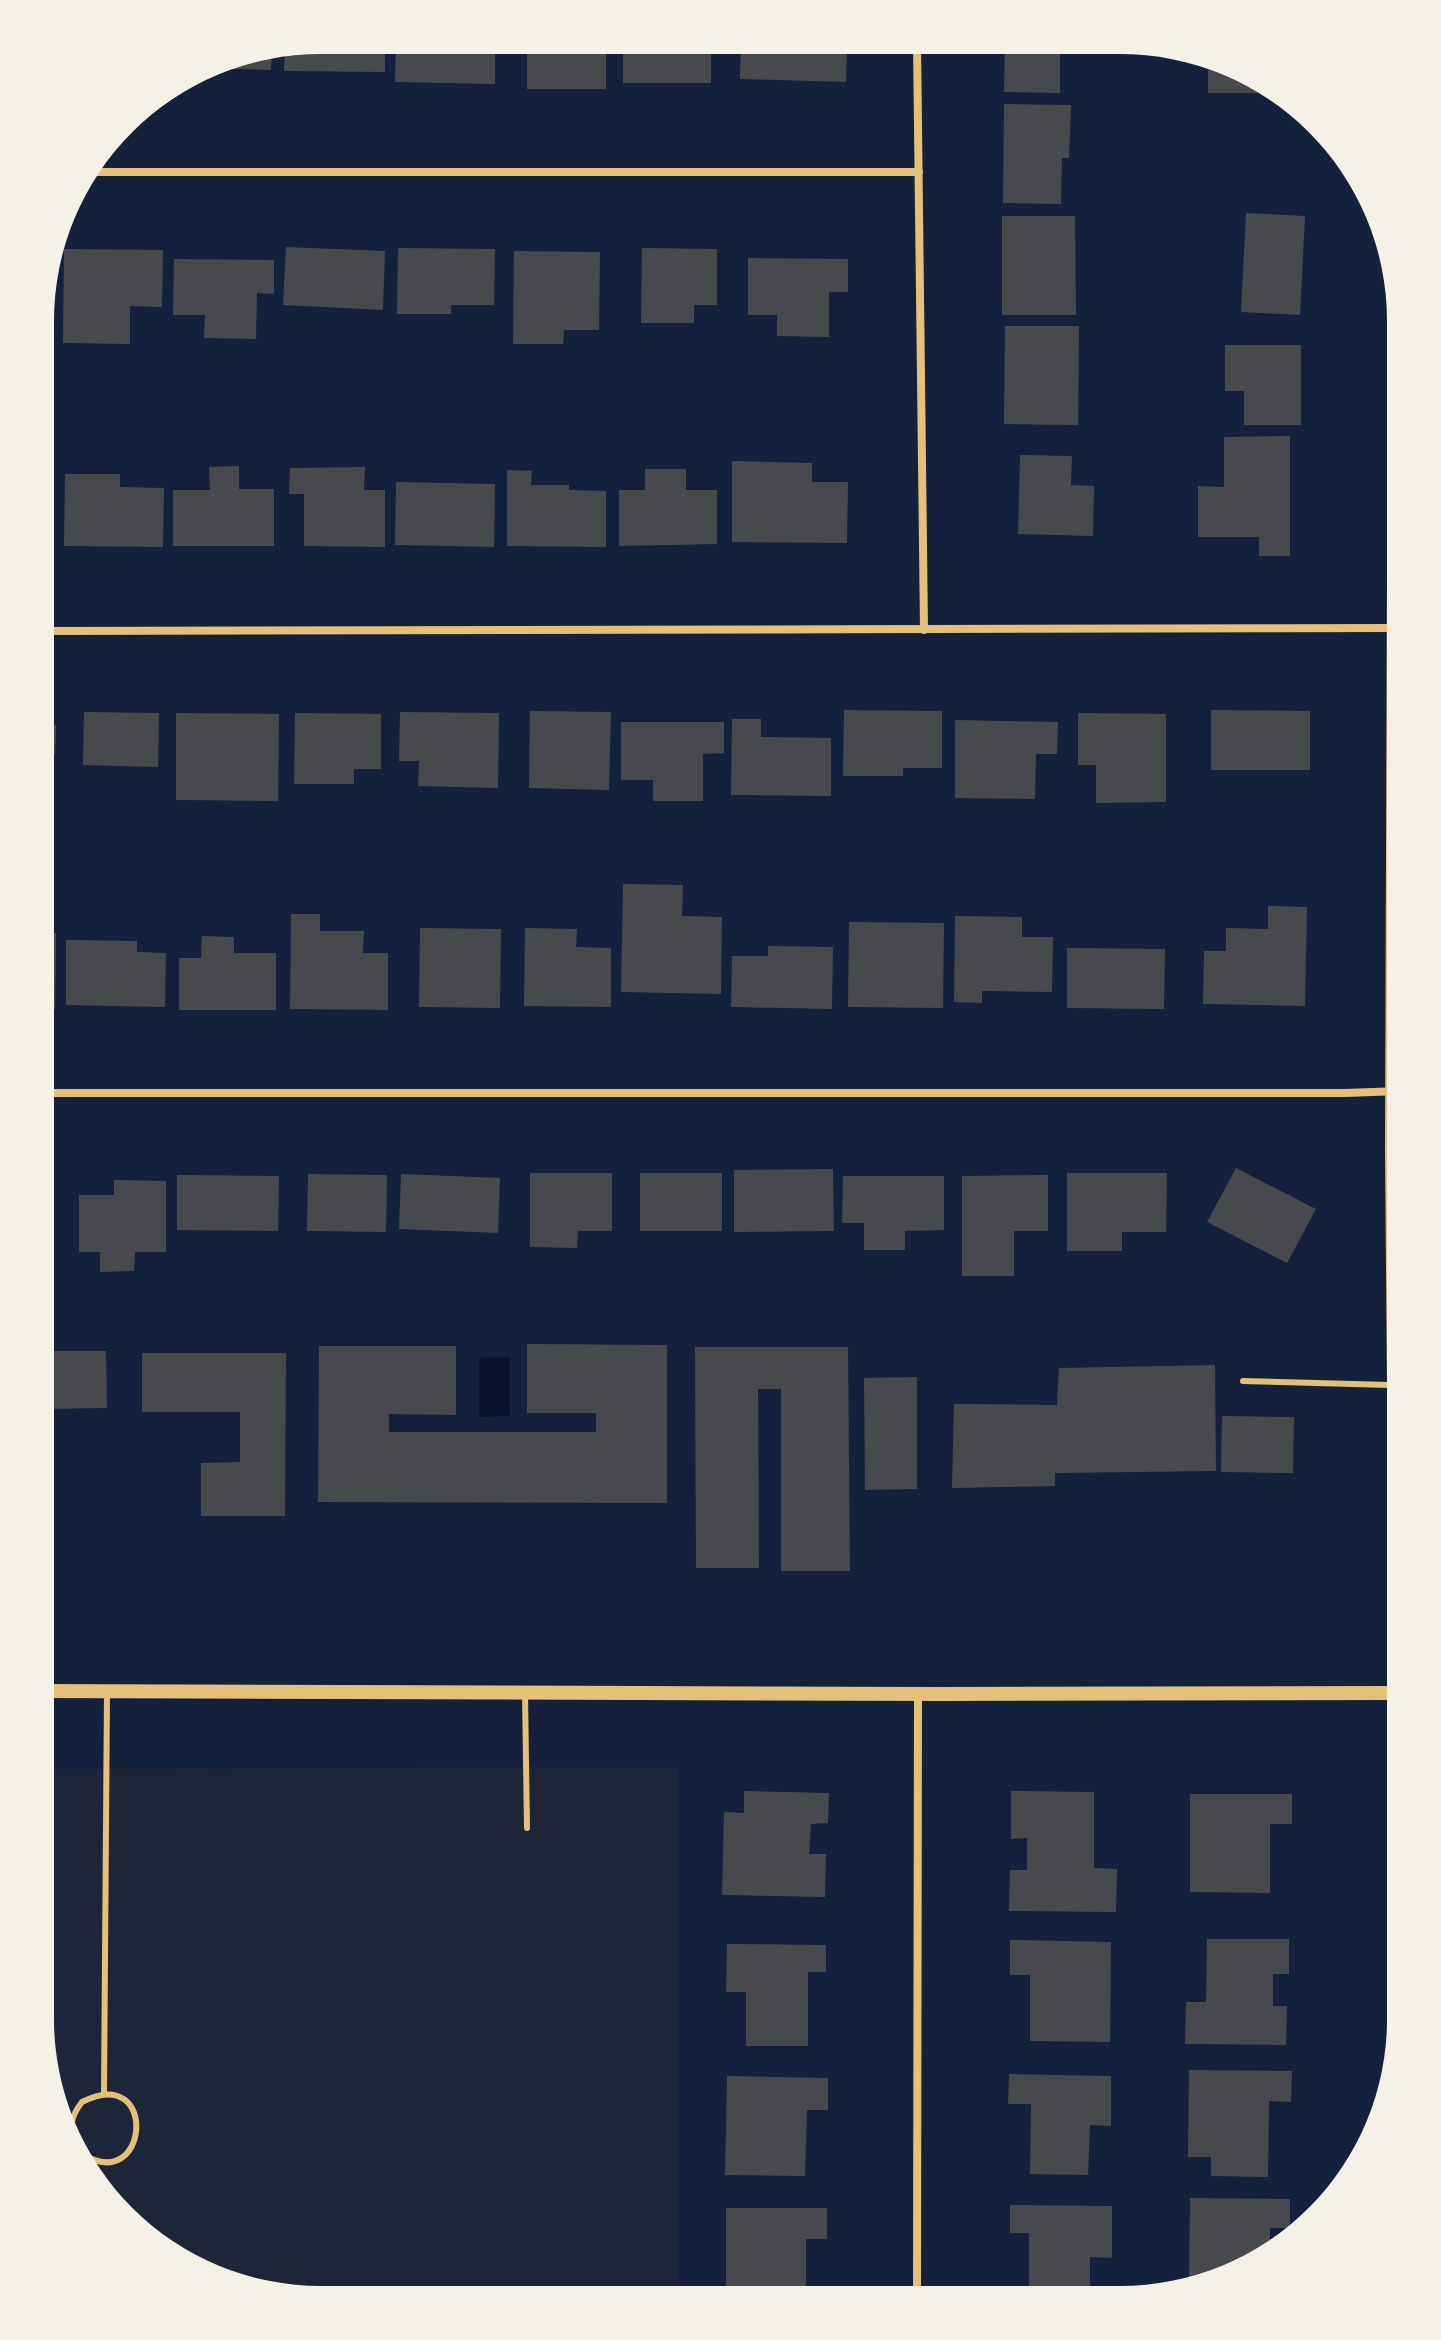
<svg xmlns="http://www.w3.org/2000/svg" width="1441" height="2340" font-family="'IBM Plex Serif',serif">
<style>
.green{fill:#1d2539}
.water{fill:#0b132b}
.building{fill:#48494c}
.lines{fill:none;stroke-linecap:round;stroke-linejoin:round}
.service{stroke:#e5c07b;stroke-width:6}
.minor{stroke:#e5c07b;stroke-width:8}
.tertiary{stroke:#e5c07b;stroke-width:14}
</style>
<rect width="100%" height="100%" fill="#14213d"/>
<polygon class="green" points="679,1767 679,2299 284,2298 150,2242 61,2126 40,2019 40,1769"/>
<polygon class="water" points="509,1357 510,1416 479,1417 479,1358"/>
<g class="building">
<polygon points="321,40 385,41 385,72 284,71 285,47"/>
<polygon points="396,40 495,41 495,84 395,82"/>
<rect x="527" y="41" width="79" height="48"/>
<rect x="623" y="41" width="88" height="42"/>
<polygon points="741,41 847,42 846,82 740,79"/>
<polygon points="1005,42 1060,42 1060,93 1004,92"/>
<polygon points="272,50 271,70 202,68 214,61"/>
<polygon points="1208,64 1280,93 1208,93"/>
<polygon points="1004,104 1071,105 1069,158 1062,158 1061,204 1003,203"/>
<polygon points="1246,213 1305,216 1300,315 1241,312"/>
<polygon points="1002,216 1075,216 1076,315 1002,315"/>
<polygon points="286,247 385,251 383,310 283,305"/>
<polygon points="398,248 495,249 494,305 451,305 451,314 397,314"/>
<polygon points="642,248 717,249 717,305 694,305 694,323 641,323"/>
<polygon points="64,249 163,250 162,307 130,306 130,344 63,343"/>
<polygon points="514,251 600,252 599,330 564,330 563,344 513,344"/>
<polygon points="52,256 52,292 42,292 42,284"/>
<polygon points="748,258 848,259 848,292 829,292 829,337 777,336 777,315 748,315"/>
<polygon points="174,259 274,260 274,294 257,293 256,339 204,338 205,315 173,315"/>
<polygon points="1005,326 1079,326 1078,425 1004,424"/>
<polygon points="1225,345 1301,345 1301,425 1244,425 1244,391 1225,391"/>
<polygon points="1290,436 1290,556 1259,556 1259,537 1198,537 1198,486 1224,487 1224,437"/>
<polygon points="1020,455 1072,456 1071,485 1094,486 1093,536 1018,534"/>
<polygon points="732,461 812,463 812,482 848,482 847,543 732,542"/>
<polygon points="239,466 239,489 274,489 274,546 173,546 173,490 210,490 209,467"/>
<polygon points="365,467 364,490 385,490 385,547 304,546 304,494 289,494 290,468"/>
<polygon points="645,469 686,469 686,490 717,490 717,544 619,546 619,490 645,490"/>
<polygon points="507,470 532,471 531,485 569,485 569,490 606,491 606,547 507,546"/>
<polygon points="65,474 120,474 120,487 164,488 163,547 64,546"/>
<polygon points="396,482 495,484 494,547 395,545"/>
<polygon points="42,489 51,490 50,547 42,547"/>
<polygon points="844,710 942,711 942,768 903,768 903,776 843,776"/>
<polygon points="1211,710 1310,711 1310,770 1211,770"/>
<polygon points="530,711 611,712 609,790 529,788"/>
<polygon points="84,712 159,713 158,767 83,765"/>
<polygon points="400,712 499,713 498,788 418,786 419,761 399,761"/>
<polygon points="176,713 279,714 278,801 176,800"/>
<polygon points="295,713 381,714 381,769 354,769 354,784 294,784"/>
<polygon points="1078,713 1166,714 1166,802 1096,803 1096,765 1078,765"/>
<polygon points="732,719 761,719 761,737 831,738 831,796 731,795"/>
<polygon points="955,720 1058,722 1057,754 1036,754 1035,799 955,798"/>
<polygon points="621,722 724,722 724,753 703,754 703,801 653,801 653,780 621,780"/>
<polygon points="42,724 56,725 55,755 42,755"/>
<polygon points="623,884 683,885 682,916 722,917 721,994 621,992"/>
<polygon points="1268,906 1307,907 1305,1006 1203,1004 1204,951 1226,951 1226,928 1268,929"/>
<polygon points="291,914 320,914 320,931 364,931 363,953 388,953 388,1010 290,1009"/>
<polygon points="955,916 1022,917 1022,937 1053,937 1052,992 982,991 982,1003 954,1002"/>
<polygon points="849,922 944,923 943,1008 848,1007"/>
<polygon points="420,928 501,929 500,1008 419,1007"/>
<polygon points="525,928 577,929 576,947 611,948 611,1007 524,1006"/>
<polygon points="41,933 56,933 55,1009 41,1009"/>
<polygon points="202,936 234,937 234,953 276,953 276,1010 179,1010 179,958 201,958"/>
<polygon points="66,940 137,941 137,952 166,953 165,1007 66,1005"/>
<polygon points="768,946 833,947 832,1009 731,1007 732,956 768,956"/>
<polygon points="1067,948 1165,949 1164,1009 1067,1008"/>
<polygon points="1236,1168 1316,1209 1287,1263 1207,1222"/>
<polygon points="833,1169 834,1231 734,1232 734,1170"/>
<polygon points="530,1173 612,1173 612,1231 578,1231 577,1248 530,1247"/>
<rect x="640" y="1173" width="82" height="58"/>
<polygon points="1067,1173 1167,1173 1166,1232 1122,1232 1122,1251 1067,1251"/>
<polygon points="308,1174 387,1175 386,1232 307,1231"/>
<polygon points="401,1174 500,1178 498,1233 399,1229"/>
<rect x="41" y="1175" width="13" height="56"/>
<polygon points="177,1175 279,1176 278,1231 177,1230"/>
<polygon points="1048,1175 1048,1231 1014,1231 1014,1276 962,1276 962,1176"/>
<polygon points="843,1176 944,1176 944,1230 905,1231 905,1250 864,1250 864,1223 842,1223"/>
<polygon points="114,1180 166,1181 166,1252 135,1252 134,1271 100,1272 100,1252 79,1252 79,1195 114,1195"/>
<polygon points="527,1344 667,1345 667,1503 318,1502 319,1346 456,1346 456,1415 389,1414 389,1432 596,1432 596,1413 527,1413"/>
<polygon points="695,1347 848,1347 850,1571 781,1571 781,1389 758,1389 759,1568 696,1568"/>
<polygon points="41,1351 106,1351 107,1408 41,1409"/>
<polygon points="142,1353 286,1353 285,1516 201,1516 201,1463 240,1462 240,1412 142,1412"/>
<polygon points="1215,1365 1216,1471 1055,1473 1055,1486 952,1488 954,1404 1057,1405 1059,1368"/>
<polygon points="917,1377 917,1489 865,1490 864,1378"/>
<polygon points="1222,1416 1294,1417 1293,1473 1221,1472"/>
<polygon points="41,1463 46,1464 47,1528 41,1529"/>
<polygon points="744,1791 829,1793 828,1823 811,1824 809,1854 826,1854 825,1897 722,1895 724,1812 744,1813"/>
<polygon points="1011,1791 1094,1792 1094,1868 1117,1869 1116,1912 1009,1911 1010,1870 1027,1870 1027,1838 1011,1839"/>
<polygon points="1190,1794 1292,1794 1292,1824 1270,1824 1270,1893 1190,1892"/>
<polygon points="1207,1939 1289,1939 1289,1974 1273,1974 1273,2006 1287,2006 1286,2045 1185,2044 1186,2002 1206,2002"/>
<polygon points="1010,1940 1111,1942 1110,2042 1030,2041 1030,1975 1010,1975"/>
<polygon points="727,1944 826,1945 826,1972 808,1972 808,2046 746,2046 746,1992 726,1992"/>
<polygon points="1189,2070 1292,2071 1291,2102 1269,2101 1268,2177 1211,2176 1211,2157 1188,2157"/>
<polygon points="1009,2074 1111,2076 1111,2126 1090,2125 1088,2175 1030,2174 1031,2104 1008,2104"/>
<polygon points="727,2076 828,2078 828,2110 807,2110 805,2176 725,2175"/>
<polygon points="1190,2198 1290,2199 1290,2228 1270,2228 1270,2246 1227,2279 1189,2286"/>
<polygon points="1010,2205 1112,2206 1112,2258 1090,2257 1090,2300 1029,2300 1029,2233 1010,2233"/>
<polygon points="726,2208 827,2208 827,2239 806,2239 806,2299 747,2299 747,2294 726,2294"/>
</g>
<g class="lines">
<g class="service">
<polyline points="1243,1381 1390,1385"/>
<polyline points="525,1693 527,1828"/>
<polyline points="104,2094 107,1692"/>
<path d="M76 2145C68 2128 71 2116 82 2102 160 2062 149 2198 81 2153"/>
</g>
<g class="minor">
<polyline points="917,42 924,630"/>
<polyline points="88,172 919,172"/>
<polyline points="1392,276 1389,1150 1393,1621 1396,1692 1394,2071"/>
<polyline points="42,631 1401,628"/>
<polyline points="41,1093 1345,1093 1401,1091"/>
<polyline points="917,2299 918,1694"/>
</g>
<polyline class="tertiary" points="40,1691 940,1694 1400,1693"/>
</g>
<path d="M0 0H1441V2340H0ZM321 54H1120A267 267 0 0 1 1387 321V2019A267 267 0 0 1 1120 2286H321A267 267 0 0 1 54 2019V321A267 267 0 0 1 321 54Z" fill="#f6f1e7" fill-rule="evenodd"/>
</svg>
